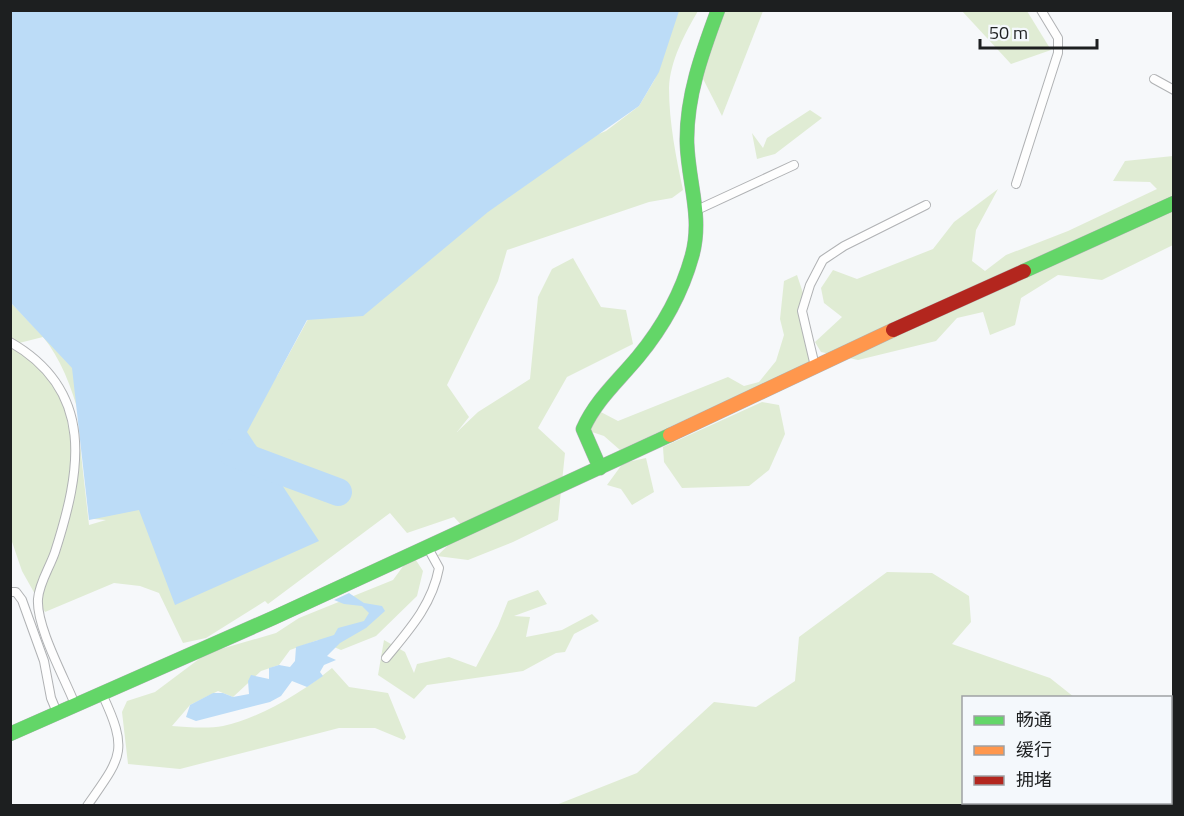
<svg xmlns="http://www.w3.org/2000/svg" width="1184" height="816" font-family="'Titillium Web','Noto Sans SC',sans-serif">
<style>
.green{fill:#e0ecd4;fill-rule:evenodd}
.water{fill:#bcdcf7}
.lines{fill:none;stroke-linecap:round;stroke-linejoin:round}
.river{stroke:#bcdcf7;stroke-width:28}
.lane-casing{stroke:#b0b2b4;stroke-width:10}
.fast-casing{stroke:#b0b2b4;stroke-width:15}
.slow-casing{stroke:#b0b2b4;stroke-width:15}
.jam-casing{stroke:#b0b2b4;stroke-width:15}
.lane{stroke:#fefefe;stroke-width:8}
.fast{stroke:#63d668;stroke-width:14}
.slow{stroke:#ff974d;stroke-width:14}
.jam{stroke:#b3261e;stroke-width:14}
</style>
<rect width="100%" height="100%" fill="#f6f8fa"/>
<g class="green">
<path d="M676 11H698C685 33 670 61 669 88 669 122 676 157 683 190L672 198 649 202 507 250 498 281 447 385 469 417 457 432 478 412 530 379 538 297 552 269 573 258 601 307 626 310 633 344 567 377 538 428 565 453 558 520 513 542 468 560 437 556 465 529 454 517 407 533 390 513 268 604 265 601 206 638 183 643 159 593 140 586 114 583 45 612 22 571 10 536 11 303 37 330 10 158 208 418 277 376 313 310 562 149 606 131 639 106 655 79 658 58ZM43 337C79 380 92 464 94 519L106 520 89 525 80 445 62 391 15 344Z"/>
<polygon points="719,11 763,11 722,116 699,71"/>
<polygon points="962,11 1027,11 1051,50 1011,64"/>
<polygon points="810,110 822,118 775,154 757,159 752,133 763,148 767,138"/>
<polygon points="1173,156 1173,245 1102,280 1058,275 1021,298 1015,325 990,335 983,312 957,318 936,341 858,360 821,352 815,342 842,317 824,303 821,288 833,270 857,279 933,249 954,222 998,189 976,230 972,261 985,271 1006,255 1068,231 1157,189 1150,182 1113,181 1125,161"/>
<polygon points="797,275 807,305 806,335 810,362 620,450 604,436 583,429 597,410 618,421 728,377 744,386 759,382 776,361 784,335 780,319 784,281"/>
<polygon points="762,402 779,405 785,434 769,470 749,486 682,488 664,462 663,447"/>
<polygon points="646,458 654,492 632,505 621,489 607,485 623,463"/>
<path d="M412 554 423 571 417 596 376 636 341 650 318 640 290 650 279 665 261 671 233 697 218 691 190 705 172 726C186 727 208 729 223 726 260 718 303 692 332 668L349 687 388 693 406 737 404 740 375 728H339L180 769 128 764 122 712 127 701 155 692 207 653 276 633 299 618 393 580Z"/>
<polygon points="887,572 932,573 969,596 971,622 952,644 1050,678 1074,697 964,698 964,802 1159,802 1159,805 556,805 637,773 714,702 756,707 795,681 799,637"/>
<polygon points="538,590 547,604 514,616 530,617 526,637 562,630 592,614 599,621 574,634 565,652 556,653 523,671 427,685 414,699 378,675 384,640 405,652 414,673 417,664 449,657 476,667 498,626 508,601"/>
</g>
<g class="water">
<polygon points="11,10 679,10 679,11 659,72 639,106 488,212 363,316 307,320 247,432 319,541 175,605 139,510 89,520 72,368 11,303"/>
<polygon points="349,593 364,603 382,606 385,611 366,628 340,643 327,656 336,660 324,665 320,672 323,676 307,687 292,681 281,696 270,702 196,721 186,717 190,705 213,693 223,693 233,697 249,694 248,681 251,675 269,679 269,668 279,665 290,667 295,661 296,647 334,635 338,628 364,621 369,613 362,606 344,604 334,600"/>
</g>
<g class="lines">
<polyline class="river" points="233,453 338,492"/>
<defs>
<g id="lane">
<polyline points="1154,79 1174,90"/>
<polyline points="1016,184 1058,53 1058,38 1041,10"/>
<polyline points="699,209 794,165"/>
<path d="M10 342C96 391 81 471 55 552 50 567 39 583 38 599 36 626 64 677 74 702"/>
<polyline points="814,362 802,311 810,285 823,260 844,246 926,205"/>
<polyline points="10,592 16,592 22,600 44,661 51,698 56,710"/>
<path d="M386 658C409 630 432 605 439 568L428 548"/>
<path d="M87 806C121 757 129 752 103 696"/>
</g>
<g id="fast">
<polyline points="1024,271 1174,203"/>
<path d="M600 468 583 429C596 400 618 381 638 357 662 328 682 292 692 256 703 217 688 182 687 143 686 97 702 53 718 10"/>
<polyline points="10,734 273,618 670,435"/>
</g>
<polyline id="slow" points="670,435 893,330"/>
<polyline id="jam" points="893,330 1024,271"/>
</defs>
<use href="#lane" class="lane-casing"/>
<use href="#fast" class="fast-casing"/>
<use href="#slow" class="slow-casing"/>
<use href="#jam" class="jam-casing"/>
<use href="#lane" class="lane"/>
<use href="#fast" class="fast"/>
<use href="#slow" class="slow"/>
<use href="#jam" class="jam"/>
</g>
<rect width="1184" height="816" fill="none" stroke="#1d1f20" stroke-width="24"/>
<rect x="962" y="696" width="210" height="108" fill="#f4f8fc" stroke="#9ea1a4" stroke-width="1.5"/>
<rect x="974" y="716" width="30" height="9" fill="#63d668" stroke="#9ea1a4" stroke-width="1.5"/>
<text x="1016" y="726" font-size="18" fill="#1d1f20">畅通</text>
<rect x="974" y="746" width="30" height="9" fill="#ff974d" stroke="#9ea1a4" stroke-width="1.5"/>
<text x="1016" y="756" font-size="18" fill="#1d1f20">缓行</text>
<rect x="974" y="776" width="30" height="9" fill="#b3261e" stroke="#9ea1a4" stroke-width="1.5"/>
<text x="1016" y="786" font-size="18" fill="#1d1f20">拥堵</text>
<path d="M980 39v9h117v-9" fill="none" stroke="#1d1f20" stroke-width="3"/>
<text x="989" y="39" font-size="18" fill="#1d1f20" stroke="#f4f8fc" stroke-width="4.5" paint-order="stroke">50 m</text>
</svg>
